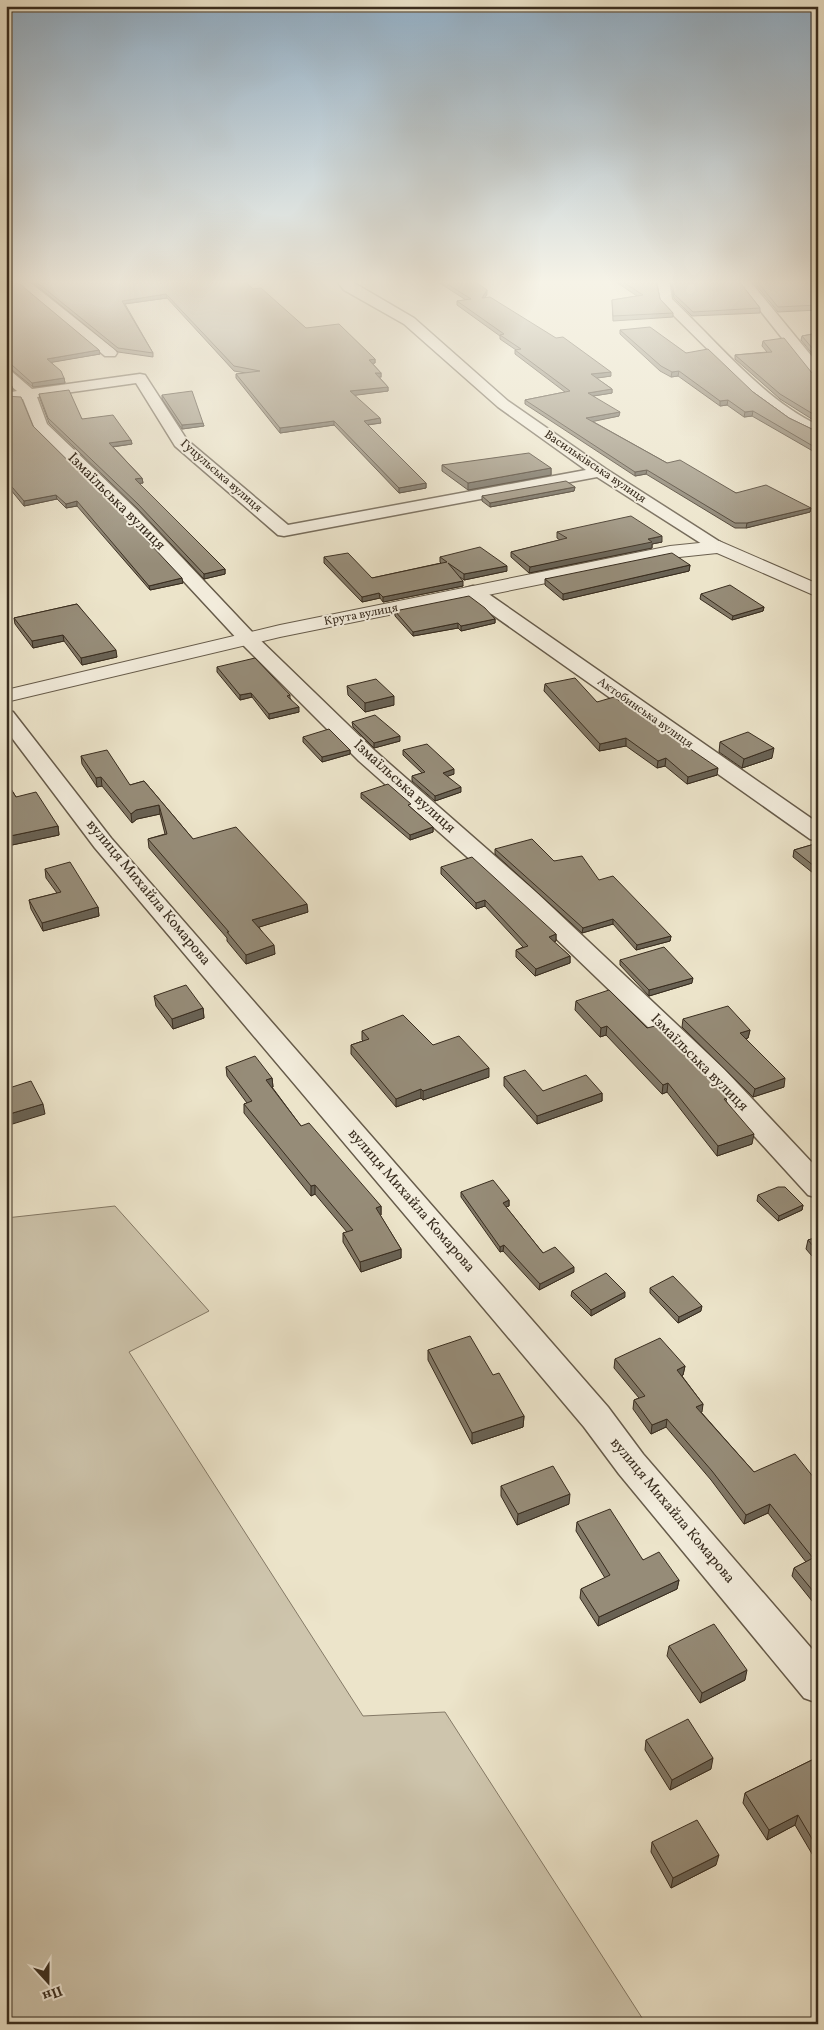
<svg xmlns="http://www.w3.org/2000/svg" width="824" height="2030" font-family="Vollkorn,serif">
<style>
.green{fill:#cec5ad;stroke:#847966}
.lines{fill:none;stroke-linecap:round;stroke-linejoin:round}
.minor-casing{stroke:#665b4a;stroke-width:3}
.tertiary-casing{stroke:#665b4a;stroke-width:2}
.minor{fill:#f3eddd;fill-rule:evenodd}
.tertiary{fill:#f3eddd;fill-rule:evenodd}
.wall{fill:#817867;stroke:#392d1f}
.shaded-wall{fill:#696254;stroke:#392d1f}
.building{fill:#968c78;stroke:#392d1f}
.labels{text-anchor:middle;dominant-baseline:central;stroke-width:4;stroke-linejoin:round;paint-order:stroke}
.far-street-label{font-size:12px;fill:#392d1f;stroke:#f3eddd}
.street-label{font-size:15px;fill:#392d1f;stroke:#f3eddd}
</style>
<rect width="100%" height="100%" fill="#ece4ca"/>
<filter id="stains"><feTurbulence type="fractalNoise" baseFrequency=".004" numOctaves="4"/><feColorMatrix values="0 0 0 0 .2 0 0 0 0 .09 0 0 0 0 .02 0 0 0 .5 -.17"/></filter>
<radialGradient id="worn" r=".72"><stop offset=".6" stop-color="#630" stop-opacity="0"/><stop offset="1" stop-color="#630" stop-opacity=".3"/></radialGradient>
<polygon class="green" points="115,1206 209,1311 129,1352 363,1716 445,1712 646,2024 6,2024 6,1218"/>
<g class="lines">
<defs>
<g id="minor">
<polygon points="13,280 27,280 115,350 117,353 115,356 105,356"/>
<polygon points="336,280 349,280 414,318 508,401 606,469 728,547 725,551 713,551 597,477 284,536 278,535 175,446 136,383 37,397 47,424 137,510 254,634 375,751 536,892 724,1069 818,1169 818,1198 808,1195 704,1081 518,902 359,761 240,642 125,518 35,429 23,399 6,399 6,393 17,391 6,382 6,370 11,371 32,389 140,374 145,375 187,440 288,525 586,470 498,407 404,324 344,290"/>
<path d="M657 280H669L672 299C715 340 764 400 818 425V436L789 422 754 395 661 303Z"/>
<polygon points="736,280 749,280 818,364 818,378 813,377"/>
<polygon points="473,586 480,588 818,823 818,841 810,839 466,596 464,592 466,588"/>
<polygon points="6,710 13,712 111,838 608,1407 643,1454 818,1656 818,1703 804,1698 619,1474 584,1427 95,848 6,730"/>
</g>
<polygon id="tertiary" points="719,541 818,584 818,597 717,553 670,558 280,637 6,702 6,690 280,625 670,546"/>
</defs>
<use href="#minor" class="minor-casing"/>
<use href="#tertiary" class="tertiary-casing"/>
<use href="#minor" class="minor"/>
<use href="#tertiary" class="tertiary"/>
</g>
<g class="wall">
<polygon points="6,280 99,350 100,354 51,362 64,378 65,383 33,387 12,370 6,369"/>
<polygon points="30,280 243,280 253,289 306,328 375,359 375,363 372,363 381,373 381,377 379,377 388,387 388,391 354,395 381,423 368,425 426,483 426,488 399,493 334,425 280,433 236,378 236,374 246,373 234,371 167,298 125,304 153,353 153,357 118,352"/>
<polygon points="435,280 473,280 487,294 485,298 611,376 596,378 612,389 612,393 593,396 619,416 592,421 667,463 736,493 811,508 810,512 746,528 735,528 646,474 635,476 525,404 525,400 565,392 515,354 515,350 516,350 500,339 500,336 457,305 457,301 466,300"/>
<polygon points="613,280 656,280 660,299 673,313 673,317 613,321 612,300 637,296"/>
<polygon points="670,280 738,280 760,308 760,313 692,316 674,298"/>
<polygon points="752,280 818,280 818,310 778,312"/>
<polygon points="620,330 686,353 753,392 789,418 818,432 818,454 752,416 744,417 727,405 720,406 678,376 671,377 660,371 620,334"/>
<polygon points="818,333 818,361 801,340 802,336"/>
<polygon points="763,341 812,373 818,374 818,423 780,399 735,359 735,355 767,352 762,346"/>
<polygon points="39,394 82,419 131,440 132,444 113,447 142,478 143,483 139,483 225,569 225,574 204,579 138,509 49,423 40,399"/>
<polygon points="162,395 203,423 204,426 182,429 162,399"/>
<polygon points="6,396 33,426 183,583 150,590 77,506 66,508 57,499 24,506 6,484"/>
<polygon points="442,465 551,468 551,475 468,490 442,471"/>
<polygon points="575,487 574,491 490,507 482,501 482,496"/>
<polygon points="557,532 662,542 652,544 652,548 529,573 511,557 511,552 560,540 557,538"/>
<polygon points="324,557 372,578 441,563 440,562 440,557 507,571 464,580 460,577 463,586 383,602 380,598 362,602 324,563"/>
<polygon points="690,565 689,571 563,600 545,585 545,579"/>
<polygon points="701,594 764,607 763,611 732,620 700,599"/>
<polygon points="77,604 117,657 82,665 64,641 33,648 15,624 14,618"/>
<polygon points="395,611 495,619 495,623 461,631 458,628 413,636 395,616"/>
<polygon points="217,667 290,695 290,698 299,712 269,719 252,697 240,700 217,672"/>
<polygon points="545,684 597,702 717,775 687,784 665,766 657,768 626,746 599,751 544,691"/>
<polygon points="347,686 394,705 365,712 348,695"/>
<polygon points="352,722 400,741 374,748 353,727"/>
<polygon points="303,737 350,750 350,754 322,762 303,742"/>
<polygon points="720,742 772,758 742,768 719,752"/>
<polygon points="403,750 454,774 447,776 461,792 435,801 412,781 412,776 422,773 403,755"/>
<polygon points="81,756 130,785 144,781 193,839 308,912 259,927 275,954 246,964 227,941 227,938 149,848 148,839 165,834 160,814 137,819 132,823 102,786 97,787 82,764"/>
<polygon points="6,781 16,797 58,826 59,835 12,845 6,832"/>
<polygon points="361,793 411,808 433,827 433,832 410,840 361,798"/>
<polygon points="818,843 818,871 813,873 793,857 794,850"/>
<polygon points="495,849 554,861 599,880 671,936 670,941 636,950 613,924 582,933 495,854"/>
<polygon points="441,867 556,934 556,941 554,942 570,956 570,963 535,976 516,957 516,950 523,947 485,906 476,909 441,874"/>
<polygon points="45,869 98,907 99,916 43,931 31,909 29,900 57,893 46,878"/>
<polygon points="620,960 692,983 649,996 620,965"/>
<polygon points="154,996 203,1008 204,1018 173,1029 156,1006"/>
<polygon points="576,1001 647,1028 727,1098 726,1101 752,1144 717,1156 667,1092 662,1094 606,1035 600,1037 575,1010"/>
<polygon points="683,1019 750,1030 748,1038 746,1039 784,1087 753,1097 682,1027"/>
<polygon points="362,1031 433,1045 489,1077 423,1100 421,1098 396,1107 351,1054 351,1045 363,1041 362,1040"/>
<polygon points="226,1067 272,1078 273,1087 272,1087 301,1126 381,1206 381,1215 380,1215 401,1249 401,1258 361,1272 343,1242 343,1233 347,1232 315,1194 311,1196 244,1113 244,1104 247,1103 227,1076"/>
<polygon points="504,1077 543,1091 602,1093 602,1101 537,1124 504,1086"/>
<polygon points="461,1192 509,1200 509,1206 506,1207 543,1253 574,1272 539,1290 503,1251 500,1252 461,1197"/>
<polygon points="758,1195 803,1205 802,1210 778,1221 757,1201"/>
<polygon points="818,1237 818,1263 806,1249 808,1240"/>
<polygon points="650,1288 701,1311 678,1323 650,1293"/>
<polygon points="572,1291 625,1297 591,1316 571,1296"/>
<polygon points="428,1350 493,1375 524,1416 523,1427 472,1444 428,1360"/>
<polygon points="615,1359 685,1366 683,1375 682,1376 703,1404 701,1412 754,1472 818,1483 818,1605 816,1606 792,1576 794,1568 806,1562 768,1513 744,1524 711,1480 666,1427 651,1434 633,1409 634,1400 639,1398 614,1368"/>
<polygon points="501,1486 569,1504 517,1525 501,1496"/>
<polygon points="577,1522 679,1580 677,1589 598,1626 580,1598 581,1589 605,1578 576,1531"/>
<polygon points="669,1646 745,1680 700,1703 667,1656"/>
<polygon points="646,1740 711,1769 670,1790 645,1750"/>
<polygon points="818,1757 818,1864 795,1825 767,1840 743,1803 745,1793"/>
<polygon points="652,1842 716,1865 671,1888 651,1852"/>
</g>
<g class="shaded-wall">
<polygon points="487,290 487,294 482,302 482,298"/>
<polygon points="166,294 167,298 123,304 122,301"/>
<polygon points="99,350 100,354 48,363 47,359"/>
<polygon points="375,359 375,363 369,364 369,360"/>
<polygon points="679,371 678,376 671,377 672,372"/>
<polygon points="611,372 611,376 591,379 591,374"/>
<rect x="375" y="373" width="6" height="4"/>
<polygon points="64,378 65,383 33,387 32,383"/>
<polygon points="12,386 13,390 6,391 6,387"/>
<polygon points="388,387 388,391 350,396 350,391"/>
<polygon points="612,389 612,393 587,397 588,393"/>
<polygon points="728,400 727,405 720,406 720,401"/>
<polygon points="753,411 752,416 744,417 745,412"/>
<polygon points="620,412 619,416 586,423 586,418"/>
<polygon points="380,418 381,423 364,425 364,421"/>
<polygon points="334,421 334,425 280,433 280,428"/>
<polygon points="203,423 204,426 182,429 182,425"/>
<polygon points="131,440 132,444 110,447 109,443"/>
<polygon points="551,468 551,475 468,490 468,483"/>
<polygon points="647,470 646,474 635,476 635,472"/>
<polygon points="142,478 143,483 135,484 135,479"/>
<polygon points="426,483 426,488 399,493 399,488"/>
<polygon points="575,487 574,491 490,507 490,503"/>
<polygon points="56,495 57,499 24,506 24,501"/>
<polygon points="77,501 77,506 66,508 66,504"/>
<polygon points="811,508 810,512 746,528 747,523"/>
<polygon points="662,536 662,542 652,544 652,548 529,573 530,567"/>
<polygon points="690,565 689,571 563,600 563,594"/>
<polygon points="507,566 507,571 464,580 464,574"/>
<polygon points="225,569 225,574 204,579 204,574"/>
<polygon points="182,578 183,583 150,590 149,586"/>
<polygon points="463,581 463,586 383,602 383,597"/>
<polygon points="379,593 380,598 362,602 362,597"/>
<polygon points="764,607 763,611 732,620 733,616"/>
<polygon points="495,619 495,623 461,631 461,626"/>
<polygon points="458,623 458,628 413,636 413,632"/>
<polygon points="63,635 64,641 33,648 32,641"/>
<polygon points="116,650 117,657 82,665 81,658"/>
<polygon points="251,693 252,697 240,700 240,695"/>
<polygon points="394,696 394,705 365,712 365,703"/>
<polygon points="299,707 299,712 269,719 269,714"/>
<polygon points="400,736 400,741 374,748 374,743"/>
<polygon points="626,738 626,746 599,751 600,744"/>
<polygon points="774,748 772,758 742,768 744,759"/>
<polygon points="350,750 350,754 322,762 322,757"/>
<polygon points="666,758 665,766 657,768 658,761"/>
<polygon points="718,768 717,775 687,784 688,777"/>
<polygon points="454,769 454,774 443,778 443,773"/>
<polygon points="101,777 102,786 97,787 96,778"/>
<polygon points="461,787 461,792 435,801 435,796"/>
<polygon points="159,805 160,814 137,819 132,823 131,814 136,810"/>
<polygon points="58,826 59,835 12,845 10,836"/>
<polygon points="433,827 433,832 410,840 410,835"/>
<polygon points="818,865 818,871 813,873 814,866"/>
<polygon points="485,900 485,906 476,909 476,903"/>
<polygon points="307,904 308,912 253,929 252,920"/>
<polygon points="98,907 99,916 43,931 42,923"/>
<polygon points="613,919 613,924 582,933 583,928"/>
<polygon points="556,934 556,941 548,943 549,937"/>
<polygon points="671,936 670,941 636,950 637,945"/>
<polygon points="274,945 275,954 246,964 246,955"/>
<polygon points="570,956 570,963 535,976 536,969"/>
<polygon points="693,978 692,983 649,996 649,990"/>
<polygon points="203,1008 204,1018 173,1029 172,1019"/>
<polygon points="607,1026 606,1035 600,1037 601,1028"/>
<polygon points="750,1030 748,1038 739,1041 740,1033"/>
<polygon points="489,1068 489,1077 423,1100 423,1091"/>
<polygon points="272,1078 273,1087 267,1089 266,1080"/>
<polygon points="785,1078 784,1087 753,1097 755,1089"/>
<polygon points="668,1083 667,1092 662,1094 663,1085"/>
<polygon points="421,1089 421,1098 396,1107 396,1099"/>
<polygon points="602,1093 602,1101 537,1124 537,1116"/>
<polygon points="43,1104 45,1114 6,1126 6,1115"/>
<polygon points="754,1134 752,1144 717,1156 718,1146"/>
<polygon points="315,1185 315,1194 311,1196 311,1186"/>
<polygon points="509,1200 509,1206 502,1208 503,1203"/>
<polygon points="803,1205 802,1210 778,1221 779,1216"/>
<polygon points="381,1206 381,1215 376,1217 376,1208"/>
<polygon points="504,1245 503,1251 500,1252 500,1247"/>
<polygon points="401,1249 401,1258 361,1272 360,1262"/>
<polygon points="574,1267 574,1272 539,1290 540,1284"/>
<polygon points="625,1292 625,1297 591,1316 591,1310"/>
<polygon points="702,1306 701,1311 678,1323 679,1317"/>
<polygon points="685,1366 683,1375 676,1379 677,1370"/>
<polygon points="703,1404 702,1412 695,1415 696,1407"/>
<polygon points="524,1416 523,1427 472,1444 472,1433"/>
<polygon points="667,1419 666,1427 651,1434 652,1425"/>
<polygon points="570,1494 569,1504 517,1525 518,1514"/>
<polygon points="770,1504 768,1513 744,1524 746,1515"/>
<polygon points="679,1580 677,1589 598,1626 599,1617"/>
<polygon points="747,1670 745,1680 700,1703 702,1693"/>
<polygon points="713,1758 711,1769 670,1790 672,1780"/>
<polygon points="798,1815 795,1825 767,1840 769,1830"/>
<polygon points="719,1855 716,1865 671,1888 673,1878"/>
</g>
<g class="building">
<polygon points="6,280 15,280 99,350 47,359 61,371 64,378 32,383 12,365 6,365"/>
<polygon points="34,280 243,280 253,289 261,288 306,328 339,324 375,359 369,360 381,373 375,373 388,387 350,391 380,418 364,421 426,483 399,488 334,421 280,428 236,374 260,371 234,366 166,294 122,301 153,353 118,348"/>
<polygon points="441,280 473,280 487,290 482,298 490,297 556,338 563,337 611,372 591,374 612,389 588,393 620,412 586,418 667,463 680,460 736,493 766,485 811,508 747,523 735,523 647,470 635,472 525,400 570,391 515,350 521,349 500,335 504,334 457,301 471,299"/>
<polygon points="620,280 656,280 660,299 673,313 613,316 612,300 643,295"/>
<polygon points="672,280 738,280 760,308 693,312 674,294"/>
<polygon points="756,280 818,280 818,305 778,307"/>
<polygon points="650,327 686,353 708,349 753,392 789,418 818,432 818,449 753,411 745,412 728,400 720,401 679,371 672,372 661,366 620,330"/>
<polygon points="818,333 818,355 802,336"/>
<polygon points="784,338 812,373 818,374 818,417 780,394 735,355 772,352 763,341"/>
<polygon points="6,380 12,386 6,387"/>
<polygon points="69,390 82,419 113,415 131,440 109,443 142,478 135,479 225,569 204,574 138,504 48,418 39,394"/>
<polygon points="192,391 203,423 182,425 162,395"/>
<polygon points="6,396 21,397 33,426 123,515 182,578 149,586 77,501 66,504 56,495 24,501 6,480"/>
<polygon points="529,453 551,468 468,483 442,465"/>
<polygon points="566,481 575,487 490,503 482,496"/>
<polygon points="631,516 662,536 648,539 652,542 530,567 511,552 567,538 557,532"/>
<polygon points="480,547 507,566 464,574 448,563 463,581 383,597 379,593 362,597 324,557 348,553 372,578 447,562 440,557"/>
<polygon points="672,553 690,565 563,594 545,579"/>
<polygon points="730,585 764,607 733,616 701,594"/>
<polygon points="469,596 485,608 495,619 461,626 458,623 413,632 395,611"/>
<polygon points="77,604 116,650 81,658 63,635 32,641 14,618"/>
<polygon points="255,658 290,695 287,696 299,707 269,714 251,693 240,695 217,667"/>
<polygon points="575,678 597,702 614,697 718,768 688,777 666,758 658,761 626,738 600,744 545,684"/>
<polygon points="376,679 394,696 365,703 347,686"/>
<polygon points="375,715 400,736 374,743 352,722"/>
<polygon points="329,729 350,750 322,757 303,737"/>
<polygon points="748,732 774,748 744,759 720,742"/>
<polygon points="427,744 454,769 443,773 461,787 435,796 412,776 425,772 403,750"/>
<polygon points="107,750 130,785 144,781 193,839 236,827 307,904 252,920 274,945 246,955 227,932 229,932 148,839 167,834 159,805 136,810 131,814 101,777 96,778 81,756"/>
<polygon points="6,781 16,797 36,792 58,826 10,836 6,826"/>
<polygon points="388,784 411,804 408,805 433,827 410,835 361,793"/>
<polygon points="532,839 554,861 582,856 599,880 613,876 671,936 637,945 613,919 583,928 495,849"/>
<polygon points="818,843 818,865 814,866 794,850"/>
<polygon points="472,857 556,934 549,937 570,956 536,969 516,950 528,946 485,900 476,903 441,867"/>
<polygon points="70,862 98,907 42,923 29,900 61,892 45,869"/>
<polygon points="664,947 693,978 649,990 620,960"/>
<polygon points="186,985 203,1008 172,1019 154,996"/>
<polygon points="609,990 647,1028 655,1026 704,1073 727,1098 724,1099 754,1134 718,1146 668,1083 663,1085 607,1026 601,1028 576,1001"/>
<polygon points="728,1006 750,1030 740,1033 785,1078 755,1089 683,1019"/>
<polygon points="403,1015 433,1045 459,1036 489,1068 423,1091 421,1089 396,1099 351,1045 369,1039 362,1031"/>
<polygon points="255,1056 272,1078 266,1080 301,1126 309,1123 381,1206 376,1208 401,1249 360,1262 343,1233 353,1230 315,1185 311,1186 244,1104 252,1101 226,1067"/>
<polygon points="525,1070 543,1091 586,1075 602,1093 537,1116 504,1077"/>
<polygon points="31,1081 43,1104 6,1115 6,1089"/>
<polygon points="493,1180 509,1200 503,1203 543,1253 555,1247 574,1267 540,1284 504,1245 500,1247 461,1192"/>
<polygon points="778,1187 785,1187 803,1205 779,1216 758,1195"/>
<polygon points="818,1237 818,1252 808,1240"/>
<polygon points="606,1273 625,1292 591,1310 572,1291"/>
<polygon points="673,1276 702,1306 679,1317 650,1288"/>
<polygon points="470,1336 493,1375 499,1373 524,1416 472,1433 428,1350"/>
<polygon points="660,1338 685,1366 677,1370 703,1404 696,1407 754,1472 795,1454 818,1483 818,1597 794,1568 813,1558 770,1504 746,1515 712,1471 667,1419 652,1425 634,1400 645,1396 615,1359"/>
<polygon points="553,1466 570,1494 518,1514 501,1486"/>
<polygon points="610,1509 643,1560 659,1552 679,1580 599,1617 581,1589 610,1575 577,1522"/>
<polygon points="714,1624 747,1670 702,1693 669,1646"/>
<polygon points="688,1719 713,1758 672,1780 646,1740"/>
<polygon points="818,1757 818,1849 798,1815 769,1830 745,1793"/>
<polygon points="697,1820 719,1855 673,1878 652,1842"/>
</g>
<linearGradient id="sky" x2="0" y2="1"><stop stop-color="#91aec5"/><stop offset="0.5" stop-color="#f6f3e7"/><stop offset="1" stop-color="#f6f3e7" stop-opacity="0"/></linearGradient>
<rect width="824" height="564" fill="url(#sky)"/>
<g class="labels">
<g class="far-street-label">
<text transform="translate(595 467) rotate(34)">Васильківська вулиця</text>
<text transform="translate(221 476) rotate(41)">Гуцульська вулиця</text>
<text transform="translate(361 615) rotate(-11)">Крута вулиця</text>
<text transform="translate(645 713) rotate(35)">Актобинська вулиця</text>
</g>
<g class="street-label">
<text transform="translate(116 502) rotate(45)">Ізмаїльська вулиця</text>
<text transform="translate(404 787) rotate(42)">Ізмаїльська вулиця</text>
<text transform="translate(148 893) rotate(50)">вулиця Михайла Комарова</text>
<text transform="translate(699 1063) rotate(45)">Ізмаїльська вулиця</text>
<text transform="translate(411 1201) rotate(49)">вулиця Михайла Комарова</text>
<text transform="translate(672 1511) rotate(50)">вулиця Михайла Комарова</text>
</g>
</g>
<rect width="824" height="2030" fill="none" stroke="#ece4ca" stroke-width="25"/>
<rect x="8" y="8" width="809" height="2015" fill="none" stroke="#392d1f" stroke-width="2.5"/>
<rect x="12" y="12" width="799" height="2005" fill="none" stroke="#392d1f"/>
<g transform="translate(48 1982) rotate(159)" stroke="#f3eddd" stroke-width="4" paint-order="stroke">
<path d="M0-4L9 19L0 12L-9 19Z" fill="#392d1f"/>
<text y="-8" font-size="14" font-weight="bold" text-anchor="middle" fill="#392d1f">Пн</text>
</g>
<rect width="100%" height="100%" filter="url(#stains)"/>
<rect width="100%" height="100%" fill="url(#worn)"/>
</svg>
